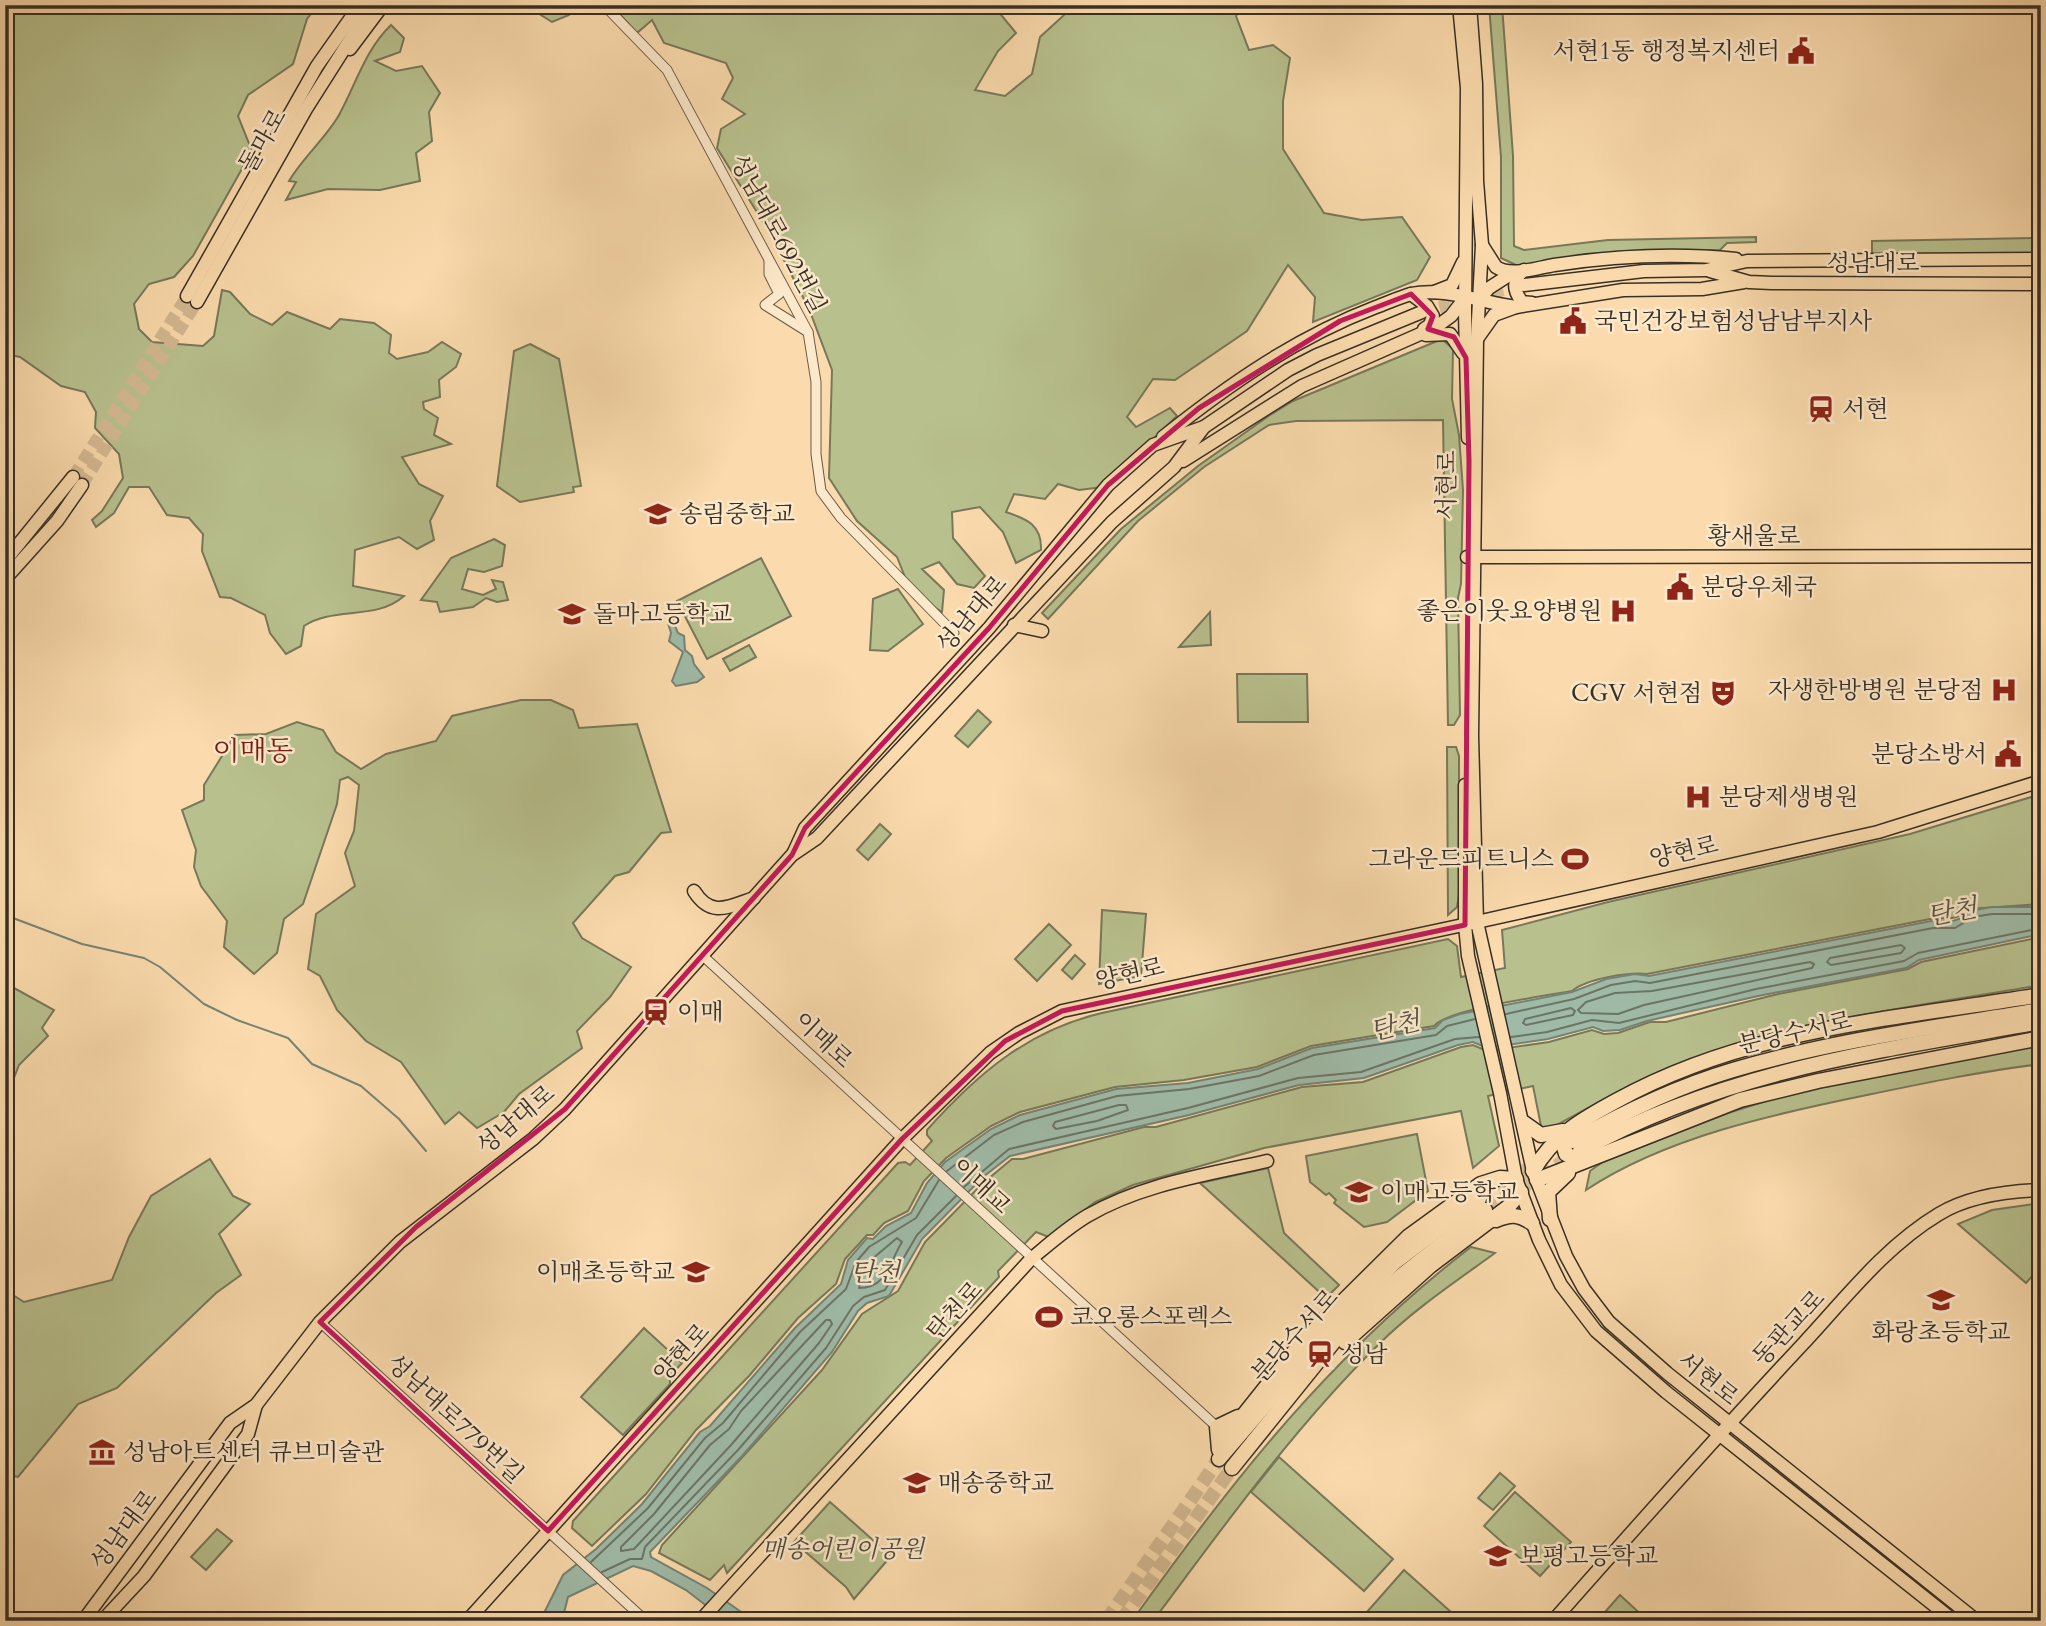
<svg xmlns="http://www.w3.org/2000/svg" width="2046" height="1626" font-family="Cardo,'Noto Serif KR',serif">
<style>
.green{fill:#b8c18e;stroke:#78785a;stroke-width:2}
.water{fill:#9fbba8;stroke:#768374;stroke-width:2}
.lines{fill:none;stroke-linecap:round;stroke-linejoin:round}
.shore{stroke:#6c7566;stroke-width:2}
.stream{stroke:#768374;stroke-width:2}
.major-tunnel{stroke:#d4b992;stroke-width:12;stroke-dasharray:12 6;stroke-linecap:butt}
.highway-tunnel{stroke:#d4b992;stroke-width:14;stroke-dasharray:14 7;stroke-linecap:butt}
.minor-casing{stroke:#695a47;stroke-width:11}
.major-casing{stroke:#382f25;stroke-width:15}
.highway-casing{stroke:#382f25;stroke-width:17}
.minor{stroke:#fce8ca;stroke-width:9}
.major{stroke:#fbdbad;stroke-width:12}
.highway{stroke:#fbdbad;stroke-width:14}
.marked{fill:none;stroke:#c2185b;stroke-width:5;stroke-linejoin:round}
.labels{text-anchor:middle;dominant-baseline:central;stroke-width:5;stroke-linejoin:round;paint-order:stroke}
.poi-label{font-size:24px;fill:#382f25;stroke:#fce8ca;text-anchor:start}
.street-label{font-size:24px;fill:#382f25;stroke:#fce8ca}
.park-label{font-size:24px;font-style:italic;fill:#524c3a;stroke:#fce8ca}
.water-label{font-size:26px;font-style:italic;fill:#525246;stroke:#fce8ca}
.quarter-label{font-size:28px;fill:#7a1f14;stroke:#fce8ca}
</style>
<rect width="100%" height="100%" fill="#fbdbad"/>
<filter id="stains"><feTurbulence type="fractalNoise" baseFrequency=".00286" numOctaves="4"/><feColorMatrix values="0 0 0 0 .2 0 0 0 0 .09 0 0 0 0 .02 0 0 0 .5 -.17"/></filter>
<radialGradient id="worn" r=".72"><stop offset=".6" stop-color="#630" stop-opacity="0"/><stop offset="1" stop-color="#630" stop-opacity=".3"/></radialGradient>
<g class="green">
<path d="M5 5H318L307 19 293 64 248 95 238 116 252 151 193 256 174 277 149 284 134 304 139 329 152 342 203 346 214 336 222 290 230 292 250 314 272 325 287 312 330 329 340 319 374 323 391 335 389 353 397 359 428 352 442 342 461 354 456 367 439 380 440 397 423 402 424 409 438 418 434 435 451 444 402 457 419 484 443 496 430 521 434 540 417 549 399 537 355 550 353 586 404 596C376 621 334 606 304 626L301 646 286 654 270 633 265 615 231 598 220 597 202 551 203 534 189 518 167 515 149 487H129L114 513 96 527 92 520 102 511 123 478 119 454 95 428 96 412 85 392 61 386 20 357 5 354Z"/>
<polygon points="525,5 571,5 572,6 569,15 552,22"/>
<path d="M611 5H993L1016 33 998 51 975 90 1005 96 1032 74 1040 37 1075 5H1243L1236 16 1249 50 1273 45 1290 58 1283 101V149L1324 213 1362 220 1402 217 1430 257 1417 280 1313 322 1315 297 1288 265 1247 331 1175 380 1153 379 1127 417 1136 427 1170 408 1177 416 1103 487 1079 490 1058 484 1045 499 1014 494 1006 512C1027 519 1042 525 1041 550L1016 563 1003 532 980 507 952 512 953 538 985 576 974 588 957 584 939 562 922 569 944 590 942 612 911 592 897 557 857 521 829 478 832 370 809 309 770 233 717 148 721 129 745 114 722 99 733 78 726 63 664 43 652 20 637 33Z"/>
<polygon points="1489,5 1502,5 1513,156 1514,246 1524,250 1608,240 1756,237 1756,242 1727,243 1720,250 1606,253 1518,266 1501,258 1501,157"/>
<path d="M391 25 404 38 400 52 375 61 396 71 422 66 440 93 429 112 432 141 416 153 420 181 380 190 328 189 286 200 296 182 289 181C303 157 326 138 339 115 356 84 365 50 391 25Z"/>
<polygon points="2041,238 2041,255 1872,258 1872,241"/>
<polygon points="1442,339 1453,349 1452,399 1459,435 1463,490 1461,584 1458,598 1460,715 1454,725 1448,725 1443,420 1296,421 1269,425 1204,467 1138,521 1048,619 1042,613 1121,529 1198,466 1270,415 1293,401"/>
<polygon points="530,344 559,359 581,486 573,487 574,492 520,502 497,486 514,351"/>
<polygon points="494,539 505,545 502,566 484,572 468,569 462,589 483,595 496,589 492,580 503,582 508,600 497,602 486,598 473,607 440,612 437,602 421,600 451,558"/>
<polygon points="761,558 791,616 707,659 677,601"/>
<polygon points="898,589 923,624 888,651 870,650 873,599"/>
<polygon points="1210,612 1211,645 1179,647"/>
<polygon points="749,645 756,657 730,671 723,659"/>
<polygon points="1237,674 1307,674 1308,722 1238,722"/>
<polygon points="521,700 551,700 573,710 579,728 637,724 671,832 661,833 629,872 615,876 573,923 582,938 631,967 610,997 577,1031 582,1048 519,1094 504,1112 477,1128 459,1112 445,1124 401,1062 366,1041 337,1010 320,976 308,969 316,914 355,886 345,853 354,831 359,785 348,777 340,780 337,804 303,904 284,919 277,953 254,974 224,947 227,921 201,886 194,867 196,850 182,810 204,800 204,785 235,735 266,734 297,722 323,730 336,752 361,769 386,754 436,741 452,716"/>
<polygon points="978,710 991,722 968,747 955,736"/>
<polygon points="1447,747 1456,747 1459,756 1459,895 1457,907 1448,915"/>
<path d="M2041 794V904L1968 909C1956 922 1947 917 1930 919L1647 974C1628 972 1586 979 1572 991 1545 996 1448 1009 1434 1026L1311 1046 1257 1067 1184 1080 1115 1087 1020 1112 991 1126 946 1158 924 1181 908 1211 884 1223 873 1235H867L845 1259 836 1284 798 1318 749 1376 696 1430 646 1494 592 1546 572 1528 573 1521 898 1163 905 1162 910 1165 932 1141 927 1135V1130C976 1075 1028 1030 1102 1013L1448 939 1457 946 1461 977 1505 968 1502 930 1608 902 1910 834Z"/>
<polygon points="880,824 891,834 868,860 857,850"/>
<polygon points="1102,910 1146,914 1141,976 1099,984"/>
<polygon points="1049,924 1071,945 1037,981 1015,959"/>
<path d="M2041 937V985C1924 1005 1804 1019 1691 1059 1641 1077 1595 1104 1548 1130L1541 1126 1533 1086 1488 1096 1499 1146 1473 1168 1461 1111 1264 1148 1133 1185 1095 1202 1049 1237 1036 1232 998 1271 999 1277 727 1573 724 1565 710 1580 659 1553 662 1545 822 1370 862 1314 898 1291 925 1242 982 1184 1012 1159H1023L1144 1127H1156L1302 1087 1363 1082 1461 1047 1473 1045 1487 1051 1549 1042 1592 1030 1604 1034 1618 1033 1650 1022H1666L1778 994 1908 969 1921 962Z"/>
<polygon points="1075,955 1085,964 1072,979 1062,970"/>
<polygon points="5,983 54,1010 42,1028 48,1036 19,1065 5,1101"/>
<path d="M2030 1047 2041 1048V1064C1983 1071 1925 1083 1867 1095 1774 1114 1666 1137 1586 1190L1590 1171 1604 1161 1728 1113 1795 1092Z"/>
<polygon points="1417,1134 1428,1191 1387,1222 1364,1227 1334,1203 1336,1200 1329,1193 1326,1195 1310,1182 1306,1156"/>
<polygon points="210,1159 233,1196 250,1204 219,1234 241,1275 216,1293 117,1388 78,1404 18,1477 5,1474 5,1290 24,1302 112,1280 129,1237 151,1196"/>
<polygon points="1268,1168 1284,1233 1339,1285 1326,1298 1200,1183"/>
<polygon points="2041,1203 2041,1266 2026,1283 1958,1224 1992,1210"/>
<path d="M1471 1247 1495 1253C1455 1282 1413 1310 1378 1345 1293 1429 1224 1526 1153 1621H1132C1233 1479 1332 1354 1471 1247Z"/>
<polygon points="644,1328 682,1363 670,1376 670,1384 623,1435 581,1397"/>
<polygon points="1279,1457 1393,1559 1364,1591 1251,1492"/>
<polygon points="1500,1473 1515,1486 1493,1510 1478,1498"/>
<polygon points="1515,1492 1571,1542 1540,1576 1484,1526"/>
<polygon points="830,1502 891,1556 854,1599 846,1587 794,1542"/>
<polygon points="217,1529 232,1541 206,1570 191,1557"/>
<polygon points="1404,1570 1461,1621 1359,1621"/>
<polygon points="1620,1595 1648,1621 1597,1621"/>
</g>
<g class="water">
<polygon points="672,619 678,633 684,636 685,650 692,656 694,664 704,677 697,682 676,686 672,681 683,652 669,641 671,633 668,623"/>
<polygon points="1992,907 2041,907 2041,934 1919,960 1906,968 1758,996 1647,1021 1620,1030 1603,1031 1593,1027 1548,1039 1487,1048 1473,1042 1458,1045 1364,1078 1299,1085 1189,1115 1010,1156 983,1177 922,1239 889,1296 867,1303 858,1311 832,1352 743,1455 650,1552 651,1557 707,1588 754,1621 726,1621 686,1590 651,1571 633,1566 568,1597 562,1621 536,1621 544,1613 563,1575 596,1549 642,1504 700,1432 710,1426 795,1328 841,1284 848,1260 867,1238 873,1239 886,1226 911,1213 927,1183 945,1162 991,1129 1020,1115 1116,1089 1188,1083 1258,1069 1312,1048 1435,1028 1443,1020 1460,1014 1572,992 1606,979 1635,974 1649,976 1931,921 1953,921 1962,918 1969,911"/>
</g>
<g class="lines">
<g class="shore">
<polygon points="1901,945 1905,948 1901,953 1831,965 1827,962 1830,958"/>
<polygon points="1810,962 1814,964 1812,968 1644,1005 1618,1014 1581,1013 1578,1010 1586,1002 1615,993 1652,991"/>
<polygon points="1571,1008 1575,1011 1573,1015 1526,1025 1523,1023 1525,1019"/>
<polyline points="1506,1014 1574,999 1611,985 1635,981 1650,983 1933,928 1955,928 1973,917 1992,914 2041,914"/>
<polyline points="1511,1037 1547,1032 1592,1020 1619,1023 1756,989 1904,961 1918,953 2041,928"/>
<polygon points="1119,1105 1126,1105 1128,1110 1097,1121 1056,1129 1053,1126 1055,1122"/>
<polyline points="947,1171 994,1135 1023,1122 1117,1096 1189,1089 1259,1076 1314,1055 1436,1035 1447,1026 1475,1019"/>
<polyline points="964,1187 1009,1149 1188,1108 1298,1078 1361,1072 1455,1039 1479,1037"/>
<path d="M897 1238 902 1242C889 1263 887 1288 859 1288L865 1265Z"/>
<polygon points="826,1320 830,1320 832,1324 819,1343 731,1445 634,1549 621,1551 621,1547 654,1514 710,1445 729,1429 741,1411"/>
<polyline points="591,1562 648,1508 705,1438 723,1423 800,1332 846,1289 856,1262 869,1247 916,1218 939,1180"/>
<polyline points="602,1572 630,1559 642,1559 645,1547 738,1450 826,1348 853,1306 864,1297 885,1290 917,1235 956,1196"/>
</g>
<polyline class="stream" points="5,915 82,944 144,958 160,967 204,1004 237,1020 288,1038 312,1064 361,1086 399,1119 426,1151"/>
<g class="major-tunnel">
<polyline points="1422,312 1523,285"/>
<polyline points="73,477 187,296"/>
<polyline points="82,485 197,302"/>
</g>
<g class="highway-tunnel">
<polyline points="1479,1199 1542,1160"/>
<polyline points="1485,1210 1579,1152"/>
<polyline points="1106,1621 1219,1459"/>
<polyline points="1121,1621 1232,1468"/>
</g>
<defs>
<g id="minor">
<polyline points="604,5 667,70 808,332 816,382 816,454 821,491 841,518 954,633"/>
<polyline points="1442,5 1442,6"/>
<polyline points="769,261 769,274 779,294 765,305 808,332"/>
<polyline points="703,956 1217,1427"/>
<polyline points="320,1322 646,1621"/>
</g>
<g id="major">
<polyline points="1459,5 1467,88 1465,312 1468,438"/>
<polyline points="1470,5 1476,84 1477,181 1482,245 1477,339 1472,736 1477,922 1533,1171 1566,1256 1584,1289 1609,1322 1667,1373 1977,1621"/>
<polyline points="350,49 383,5"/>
<path d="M1482 245 1496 267C1511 277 1536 268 1554 265 1614 256 1676 253 1736 259"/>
<path d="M1524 270C1512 280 1513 290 1522 302L1532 303"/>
<polyline points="1710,271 1749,282 1772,283 2041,284"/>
<polyline points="1524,285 1644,271 1706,270 1747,261 2041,259"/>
<polyline points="1434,292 1452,285 1463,262"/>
<polyline points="1411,294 1427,306 1433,316 1430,325 1424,329"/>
<polyline points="187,296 317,66 360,5"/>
<polyline points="1479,300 1489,288 1514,272"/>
<polyline points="197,302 306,109 372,5"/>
<polyline points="1426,335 1450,334 1463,353"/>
<polyline points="1477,339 1494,315 1516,307 1623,290 1702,289 1744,282"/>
<path d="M1163 437C1228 385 1297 337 1376 307 1387 303 1400 297 1411 294 1446 287 1483 303 1516 307"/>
<polyline points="1183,461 1302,386 1436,327 1451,316 1465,298"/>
<polyline points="1467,557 2041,556"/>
<polyline points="5,561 73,477"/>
<polyline points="5,579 57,521 82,485"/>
<polyline points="1014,625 1042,631"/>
<polyline points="1465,785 1465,925 1468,956 1500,1093 1516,1179 1539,1240 1561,1285 1596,1331 1666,1392 1954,1621"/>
<polyline points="794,852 805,828 989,628 1108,485 1153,445 1204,427 1288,370 1317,355 1422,312"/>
<path d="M694 891C711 918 728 907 754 898"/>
<polyline points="83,1621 230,1423 256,1405 320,1322 400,1242 533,1139 565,1109 792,855 817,838 1112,522 1174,467 1204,427"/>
<polyline points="102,1621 144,1576 248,1434 256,1405"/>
<polyline points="467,1621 902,1139 990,1053 1019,1033 1062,1011 1477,922 1878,832 2041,781"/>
<path d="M700 1621 1031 1259C1049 1244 1067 1228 1087 1216 1142 1184 1206 1175 1267 1161"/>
<path d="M1553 1621C1635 1528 1717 1436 1801 1346 1844 1300 1884 1247 1939 1214 1967 1197 2008 1191 2041 1190"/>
<polyline points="2034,1621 2041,1617"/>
</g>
<g id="highway">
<polyline points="1524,1123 1541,1135 1563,1131"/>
<polyline points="1569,1132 1562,1140 1566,1154 1578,1160 1587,1156"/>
<path d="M1573 1141C1622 1113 1679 1086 1733 1070 1833 1040 1938 1027 2041 1010"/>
<path d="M1580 1151C1727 1070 1878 1051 2041 1022"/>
<path d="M1533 1171C1553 1136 1581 1120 1616 1101 1747 1028 1896 1019 2041 995"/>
<polyline points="1537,1180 1740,1100 1818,1081 2041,1038"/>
<polyline points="1550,1219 1548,1192 1568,1173"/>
<path d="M1496 1220C1511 1214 1518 1214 1532 1223"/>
<polyline points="1345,1342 1430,1266 1508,1207 1521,1192"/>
<polyline points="1219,1446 1301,1343 1408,1237 1481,1184 1500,1178 1516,1179"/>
<polyline points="1219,1450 1217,1427 1238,1417"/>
<polyline points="1219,1459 1346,1311 1394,1263 1479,1199"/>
<polyline points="1232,1468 1352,1319 1402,1275 1485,1210"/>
</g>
</defs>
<use href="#minor" class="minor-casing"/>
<use href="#major" class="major-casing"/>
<use href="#highway" class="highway-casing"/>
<use href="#minor" class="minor"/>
<use href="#major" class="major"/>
<use href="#highway" class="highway"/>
</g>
<path class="marked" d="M1411 294 1433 316 1428 329 1454 337 1466 358 1469 461 1465 925 1062 1011 1005 1041 902 1139 548 1531 320 1322 416 1227 565 1109 792 855 805 828 989 628 1108 485 1199 408 1340 321Z"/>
<defs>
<symbol id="civic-bare" viewBox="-9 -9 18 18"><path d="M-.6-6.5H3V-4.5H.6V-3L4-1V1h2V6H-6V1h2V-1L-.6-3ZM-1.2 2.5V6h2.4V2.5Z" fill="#8f2418" stroke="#fce8ca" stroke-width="2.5" paint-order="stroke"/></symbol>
<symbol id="station-bare" viewBox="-9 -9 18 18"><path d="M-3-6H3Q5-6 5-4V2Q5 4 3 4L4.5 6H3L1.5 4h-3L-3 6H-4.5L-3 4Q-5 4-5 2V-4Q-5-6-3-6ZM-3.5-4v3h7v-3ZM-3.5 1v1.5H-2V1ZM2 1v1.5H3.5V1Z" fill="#8f2418" stroke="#fce8ca" stroke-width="2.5" paint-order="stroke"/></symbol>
<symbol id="school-bare" viewBox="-9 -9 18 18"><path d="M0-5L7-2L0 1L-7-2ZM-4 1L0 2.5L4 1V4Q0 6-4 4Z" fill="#8f2418" stroke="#fce8ca" stroke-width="2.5" paint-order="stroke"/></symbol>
<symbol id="hospital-bare" viewBox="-9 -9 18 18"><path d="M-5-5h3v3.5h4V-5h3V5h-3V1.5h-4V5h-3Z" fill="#8f2418" stroke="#fce8ca" stroke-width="2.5" paint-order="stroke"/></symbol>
<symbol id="theatre-bare" viewBox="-9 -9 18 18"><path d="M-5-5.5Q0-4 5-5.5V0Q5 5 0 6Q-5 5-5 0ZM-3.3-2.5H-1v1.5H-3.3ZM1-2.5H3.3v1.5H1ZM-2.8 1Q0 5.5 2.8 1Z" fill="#8f2418" stroke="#fce8ca" stroke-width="2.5" paint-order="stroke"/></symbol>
<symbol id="stadium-bare" viewBox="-9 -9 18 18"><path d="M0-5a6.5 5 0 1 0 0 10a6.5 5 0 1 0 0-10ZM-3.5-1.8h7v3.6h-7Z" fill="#8f2418" stroke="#fce8ca" stroke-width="2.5" paint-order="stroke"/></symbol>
<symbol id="museum-bare" viewBox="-9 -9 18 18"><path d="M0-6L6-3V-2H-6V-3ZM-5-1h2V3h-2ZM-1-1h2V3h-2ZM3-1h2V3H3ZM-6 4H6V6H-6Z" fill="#8f2418" stroke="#fce8ca" stroke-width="2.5" paint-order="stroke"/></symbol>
</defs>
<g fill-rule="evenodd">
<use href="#civic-bare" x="1782" y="32" width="38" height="38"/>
<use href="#civic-bare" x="1554" y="302" width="38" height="38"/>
<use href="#station-bare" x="1802" y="390" width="38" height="38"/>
<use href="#school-bare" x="639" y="495" width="38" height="38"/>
<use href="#civic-bare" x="1661" y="568" width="38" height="38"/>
<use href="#hospital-bare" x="1604" y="592" width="38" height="38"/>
<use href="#school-bare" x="553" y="595" width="38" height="38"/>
<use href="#hospital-bare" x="1985" y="671" width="38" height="38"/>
<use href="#theatre-bare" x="1704" y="674" width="38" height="38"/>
<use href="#civic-bare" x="1989" y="735" width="38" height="38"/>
<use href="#hospital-bare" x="1679" y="778" width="38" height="38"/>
<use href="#stadium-bare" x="1556" y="840" width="38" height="38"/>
<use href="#station-bare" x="637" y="993" width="38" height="38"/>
<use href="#school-bare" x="1340" y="1173" width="38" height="38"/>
<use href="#school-bare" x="677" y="1253" width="38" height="38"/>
<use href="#school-bare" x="1922" y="1281" width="38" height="38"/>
<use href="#stadium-bare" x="1030" y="1298" width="38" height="38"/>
<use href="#station-bare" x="1301" y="1335" width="38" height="38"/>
<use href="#museum-bare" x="83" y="1433" width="38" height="38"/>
<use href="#school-bare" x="898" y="1464" width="38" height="38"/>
<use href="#school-bare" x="1479" y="1537" width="38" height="38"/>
</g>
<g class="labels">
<g class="poi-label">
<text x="1780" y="51" text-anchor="end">서현1동 행정복지센터</text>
<text x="1594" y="321">국민건강보험성남남부지사</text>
<text x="1842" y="409">서현</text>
<text x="679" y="514">송림중학교</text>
<text x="1701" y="587">분당우체국</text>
<text x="1602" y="611" text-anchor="end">좋은이웃요양병원</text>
<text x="593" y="614">돌마고등학교</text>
<text x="1983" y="690" text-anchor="end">자생한방병원 분당점</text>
<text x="1702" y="693" text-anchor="end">CGV 서현점</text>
<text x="1987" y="754" text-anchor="end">분당소방서</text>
<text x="1719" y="797">분당제생병원</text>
<text x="1554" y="859" text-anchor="end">그라운드피트니스</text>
<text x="677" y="1012">이매</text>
<text x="1380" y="1192">이매고등학교</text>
<text x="675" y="1272" text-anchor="end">이매초등학교</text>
<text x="1070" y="1317">코오롱스포렉스</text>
<text x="1941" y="1332" text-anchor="middle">화랑초등학교</text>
<text x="1341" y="1354">성남</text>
<text x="123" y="1452">성남아트센터 큐브미술관</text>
<text x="938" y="1483">매송중학교</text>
<text x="1519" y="1556">보평고등학교</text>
</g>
<g class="street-label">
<text transform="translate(263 141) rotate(-60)">돌마로</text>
<text transform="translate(778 234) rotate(62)">성남대로692번길</text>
<text x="1873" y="263">성남대로</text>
<text transform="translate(1447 485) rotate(-89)">서현로</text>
<text x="1754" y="536">황새울로</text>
<text transform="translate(972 614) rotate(-49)">성남대로</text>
<text transform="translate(1684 852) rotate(-13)">양현로</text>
<text transform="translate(1130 974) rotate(-13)">양현로</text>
<text transform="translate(1795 1033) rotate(-13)">분당수서로</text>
<text transform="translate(823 1040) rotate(43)">이매로</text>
<text transform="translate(516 1120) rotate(-40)">성남대로</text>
<text transform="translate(981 1186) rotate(43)">이매교</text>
<text transform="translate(955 1311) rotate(-48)">탄천로</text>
<text transform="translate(1789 1328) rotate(-47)">동판교로</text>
<text transform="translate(1295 1336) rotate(-48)">분당수서로</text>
<text transform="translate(682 1353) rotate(-48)">양현로</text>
<text transform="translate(1708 1379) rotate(39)">서현로</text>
<text transform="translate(455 1419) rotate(43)">성남대로779번길</text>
<text transform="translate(124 1530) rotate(-53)">성남대로</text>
</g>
<g class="park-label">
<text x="843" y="1549">매송어린이공원</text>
</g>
<g class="water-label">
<text transform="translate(1952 912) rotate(-10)">탄천</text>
<text transform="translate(1395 1026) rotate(-13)">탄천</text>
<text x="875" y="1272">탄천</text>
</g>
<g class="quarter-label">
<text x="253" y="751">이매동</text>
</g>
</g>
<rect width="2046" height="1626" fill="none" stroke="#fbdbad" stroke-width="28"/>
<rect x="7" y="7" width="2032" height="1612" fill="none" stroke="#382f25" stroke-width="3.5"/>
<rect x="14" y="14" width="2018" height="1598" fill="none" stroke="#382f25" stroke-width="2"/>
<rect width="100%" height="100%" filter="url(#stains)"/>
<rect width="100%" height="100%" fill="url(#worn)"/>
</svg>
